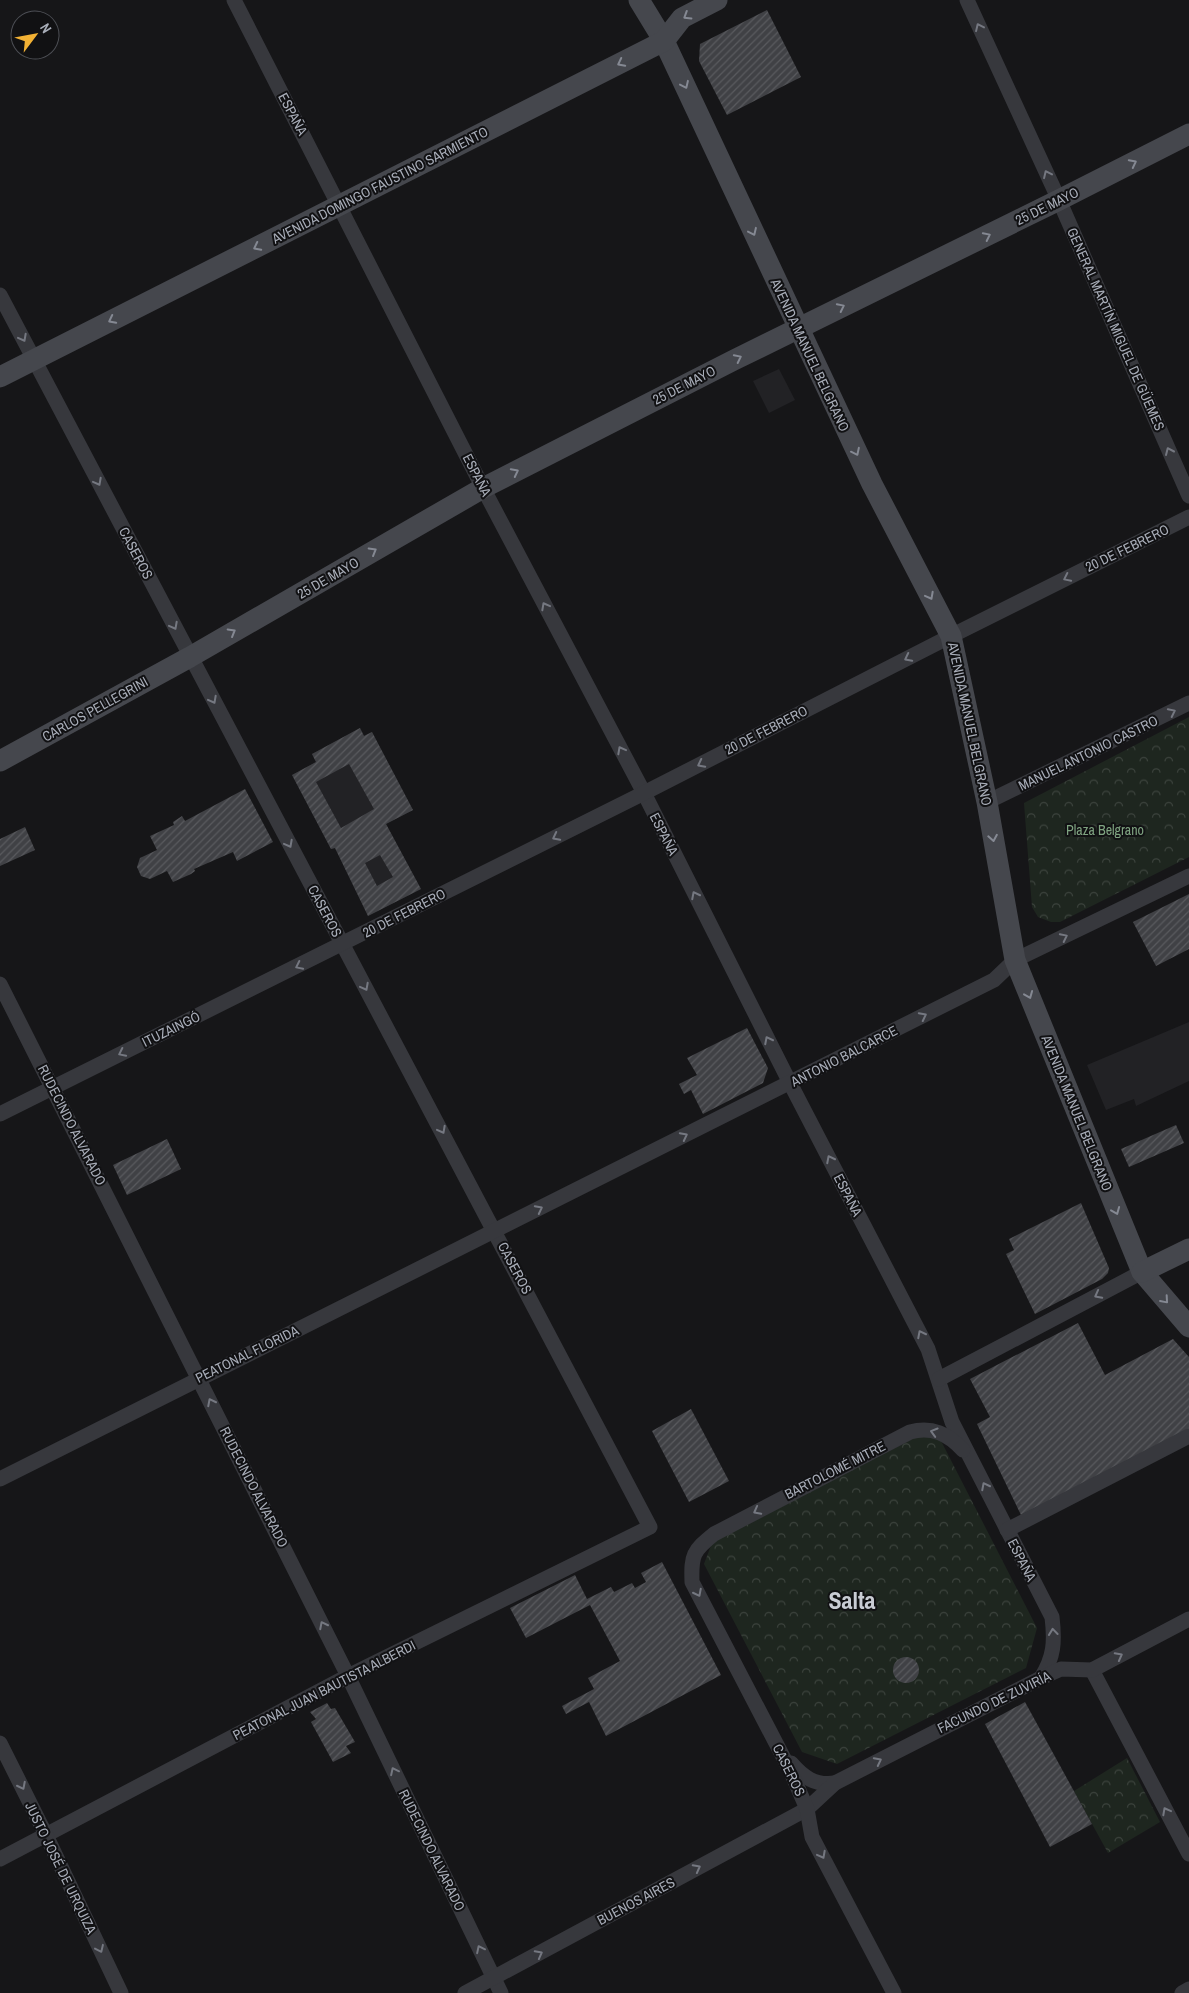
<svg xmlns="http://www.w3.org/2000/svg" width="1189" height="1993" font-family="'Archivo Narrow',sans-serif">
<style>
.built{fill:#222225}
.park{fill:url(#park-crowns)}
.building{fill:url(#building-hatch);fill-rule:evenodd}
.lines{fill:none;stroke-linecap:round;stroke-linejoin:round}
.street{stroke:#37383d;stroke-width:15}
.secondary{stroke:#45474d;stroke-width:21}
.oneway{stroke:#858993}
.oneway2{stroke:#757881}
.labels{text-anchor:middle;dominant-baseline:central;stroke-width:4;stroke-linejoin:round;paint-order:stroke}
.street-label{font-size:14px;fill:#a8adb8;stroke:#111113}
.park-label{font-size:14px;fill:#7fa381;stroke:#111113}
.town-label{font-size:24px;font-weight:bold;fill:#c9ccd4;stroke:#111113}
</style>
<defs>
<pattern id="park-crowns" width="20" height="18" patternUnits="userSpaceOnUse" patternTransform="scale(1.25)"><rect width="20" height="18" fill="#1e261f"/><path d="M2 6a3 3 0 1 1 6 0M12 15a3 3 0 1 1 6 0" fill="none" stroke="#3c433d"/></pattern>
<pattern id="building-hatch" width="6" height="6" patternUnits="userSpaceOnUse" patternTransform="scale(1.25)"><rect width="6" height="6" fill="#404145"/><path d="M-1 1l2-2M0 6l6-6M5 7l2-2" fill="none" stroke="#595a5e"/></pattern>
</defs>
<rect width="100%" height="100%" fill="#161618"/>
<g class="built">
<polygon points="779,369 795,400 769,413 753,381"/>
<polygon points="360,728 364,736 372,732 413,810 386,824 421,889 368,916 335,848 331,849 292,775 316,762 312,754"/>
<polygon points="1189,1022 1189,1081 1136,1106 1134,1099 1106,1110 1087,1065"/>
</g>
<g class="park">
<polygon points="1189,717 1189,857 1060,922 1051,922 1038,917 1032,907 1024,803"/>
<polygon points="916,1437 939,1437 1037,1628 1026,1668 837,1764 802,1752 704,1564 712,1543"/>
<polygon points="1127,1758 1160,1822 1108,1853 1074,1791"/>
</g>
<g class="building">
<polygon points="767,10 801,77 727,115 699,61 700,44"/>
<path d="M360 728 364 736 372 732 413 810 386 824 421 889 368 916 335 848 331 849 292 775 316 762 312 754ZM349 764 374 809 341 828 316 782ZM380 855 393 877 377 886 365 863Z"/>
<polygon points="245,789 273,842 237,861 233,852 194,869 195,871 191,874 173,882 167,871 150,879 141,876 137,867 140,858 157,850 150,836 174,825 173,822 182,816 185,821"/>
<polygon points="25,827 35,850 0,866 0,839"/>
<polygon points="1189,894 1189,949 1156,966 1133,922"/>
<polygon points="747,1028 768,1068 763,1083 703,1114 691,1090 684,1094 679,1084 697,1075 687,1058"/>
<polygon points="1176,1125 1184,1143 1129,1167 1121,1149"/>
<polygon points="167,1139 181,1169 127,1195 113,1165"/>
<polygon points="1081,1203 1109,1268 1108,1273 1102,1279 1035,1314 1006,1254 1014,1250 1009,1239"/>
<polygon points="1078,1323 1105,1375 1173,1339 1189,1357 1189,1430 1021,1515 977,1424 990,1417 970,1379"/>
<polygon points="691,1409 729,1481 689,1502 652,1431"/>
<polygon points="662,1562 721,1675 606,1736 589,1702 566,1714 562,1706 594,1689 588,1678 620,1661 590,1605 526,1638 510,1608 575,1575 587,1599 611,1587 614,1592 632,1583 635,1588 646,1582 641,1573"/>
<circle cx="906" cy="1670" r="13"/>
<polygon points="1025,1702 1092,1824 1050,1847 985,1724"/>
<polygon points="327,1703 331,1709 335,1708 355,1742 346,1746 351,1753 333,1762 311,1722 316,1719 310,1712"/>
</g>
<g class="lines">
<g class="street">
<path d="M234 0 483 488 644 793 790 1083 928 1349 952 1422 1052 1617C1055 1642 1054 1657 1041 1678"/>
<polyline points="967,0 1059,200 1189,496"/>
<polyline points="0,295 650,1527 348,1676 0,1859"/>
<polyline points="987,802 1189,703"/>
<polyline points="0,984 348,1676 501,1993"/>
<polyline points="0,1114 644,793 951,636 1189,517"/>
<polyline points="939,1379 1142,1272"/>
<polyline points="0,1479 994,980 1015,960 1189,876"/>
<polyline points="1007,1530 1189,1436"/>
<polyline points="1092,1670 1189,1854"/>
<polyline points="0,1743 46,1835 121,1993"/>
<path d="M791 1763C803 1777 815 1786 835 1783"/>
<polyline points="465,1993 807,1809 835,1783 1041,1678 1061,1669 1092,1670 1189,1619"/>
<path d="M894 1993 812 1837 807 1809 791 1772 692 1582C691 1555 693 1551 714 1534L910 1432C932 1426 948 1434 963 1450"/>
<polyline points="1182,1993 1189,1989"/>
</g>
<g class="secondary">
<polyline points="639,0 664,41 872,484 951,636 987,802 1015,960 1142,1272 1189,1327"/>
<polyline points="0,377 664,41 682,18 717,0"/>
<polyline points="0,761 190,657 483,488 734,360 1059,200 1189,134"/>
<polyline points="1142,1272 1189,1249"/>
</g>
</g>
<defs><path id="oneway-chevron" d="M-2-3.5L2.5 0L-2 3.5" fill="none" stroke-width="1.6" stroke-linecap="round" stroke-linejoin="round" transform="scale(1.25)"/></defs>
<g class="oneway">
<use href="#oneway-chevron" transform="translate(687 16) rotate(148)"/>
<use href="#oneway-chevron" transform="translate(621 63) rotate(153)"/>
<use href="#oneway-chevron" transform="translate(685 85) rotate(65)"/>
<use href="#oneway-chevron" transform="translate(1133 163) rotate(-27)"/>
<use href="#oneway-chevron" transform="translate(753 232) rotate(65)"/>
<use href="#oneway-chevron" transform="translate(987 236) rotate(-26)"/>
<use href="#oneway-chevron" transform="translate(257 247) rotate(153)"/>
<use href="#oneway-chevron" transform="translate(841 307) rotate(-26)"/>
<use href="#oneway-chevron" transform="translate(112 320) rotate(153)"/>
<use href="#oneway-chevron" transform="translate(738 358) rotate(-26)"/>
<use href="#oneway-chevron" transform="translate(856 452) rotate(64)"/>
<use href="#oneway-chevron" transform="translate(515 472) rotate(-27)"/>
<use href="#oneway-chevron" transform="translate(373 551) rotate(-30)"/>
<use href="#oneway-chevron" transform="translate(930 596) rotate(62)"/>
<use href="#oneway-chevron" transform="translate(232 632) rotate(-30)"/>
<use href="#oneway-chevron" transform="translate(993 838) rotate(80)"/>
<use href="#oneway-chevron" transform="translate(1029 995) rotate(68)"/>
<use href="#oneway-chevron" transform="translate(1116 1211) rotate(68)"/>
<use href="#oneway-chevron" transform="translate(1165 1300) rotate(49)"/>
</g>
<g class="oneway2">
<use href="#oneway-chevron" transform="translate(979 27) rotate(-115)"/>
<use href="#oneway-chevron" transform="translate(1047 174) rotate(-115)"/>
<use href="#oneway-chevron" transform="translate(23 338) rotate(62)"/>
<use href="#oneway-chevron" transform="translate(1169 451) rotate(-114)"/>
<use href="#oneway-chevron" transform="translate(98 482) rotate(62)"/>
<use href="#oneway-chevron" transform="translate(1067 578) rotate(154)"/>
<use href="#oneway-chevron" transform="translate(545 606) rotate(-118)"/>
<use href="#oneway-chevron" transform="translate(174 626) rotate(62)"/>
<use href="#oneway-chevron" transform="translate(908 658) rotate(153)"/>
<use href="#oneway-chevron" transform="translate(213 700) rotate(62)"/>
<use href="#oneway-chevron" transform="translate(1172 712) rotate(-26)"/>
<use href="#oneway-chevron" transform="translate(621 750) rotate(-118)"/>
<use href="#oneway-chevron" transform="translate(701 764) rotate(153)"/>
<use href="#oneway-chevron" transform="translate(556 837) rotate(153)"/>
<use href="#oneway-chevron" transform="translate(289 844) rotate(62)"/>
<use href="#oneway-chevron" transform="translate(695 895) rotate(-117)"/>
<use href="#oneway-chevron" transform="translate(1064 937) rotate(-26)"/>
<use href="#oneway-chevron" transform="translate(299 966) rotate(154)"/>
<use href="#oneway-chevron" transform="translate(365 987) rotate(62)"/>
<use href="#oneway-chevron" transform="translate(923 1016) rotate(-27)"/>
<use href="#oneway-chevron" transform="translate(768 1040) rotate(-117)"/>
<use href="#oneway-chevron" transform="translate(122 1053) rotate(154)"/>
<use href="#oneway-chevron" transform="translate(442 1130) rotate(62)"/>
<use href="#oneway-chevron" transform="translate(684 1136) rotate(-27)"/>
<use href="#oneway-chevron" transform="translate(830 1159) rotate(-117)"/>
<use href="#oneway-chevron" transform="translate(539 1209) rotate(-27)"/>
<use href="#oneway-chevron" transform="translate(1098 1295) rotate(152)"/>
<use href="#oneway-chevron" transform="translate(921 1334) rotate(-117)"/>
<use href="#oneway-chevron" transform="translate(211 1402) rotate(-117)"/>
<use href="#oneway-chevron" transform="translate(934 1432) rotate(-164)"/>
<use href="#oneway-chevron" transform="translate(985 1486) rotate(-117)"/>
<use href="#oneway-chevron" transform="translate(757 1511) rotate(152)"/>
<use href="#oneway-chevron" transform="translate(698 1593) rotate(63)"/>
<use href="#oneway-chevron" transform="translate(323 1625) rotate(-117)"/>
<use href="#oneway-chevron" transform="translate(1053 1632) rotate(-96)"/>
<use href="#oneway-chevron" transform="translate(1119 1656) rotate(-28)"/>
<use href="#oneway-chevron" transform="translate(878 1761) rotate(-27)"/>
<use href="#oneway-chevron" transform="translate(394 1771) rotate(-116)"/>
<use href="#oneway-chevron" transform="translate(22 1786) rotate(63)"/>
<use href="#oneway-chevron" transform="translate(1166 1811) rotate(-118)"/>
<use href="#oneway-chevron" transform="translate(822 1855) rotate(62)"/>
<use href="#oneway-chevron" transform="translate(697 1868) rotate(-28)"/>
<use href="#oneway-chevron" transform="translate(100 1949) rotate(65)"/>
<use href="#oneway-chevron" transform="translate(480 1949) rotate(-116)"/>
<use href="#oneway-chevron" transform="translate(539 1954) rotate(-28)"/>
</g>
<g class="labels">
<g class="street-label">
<text transform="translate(293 114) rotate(62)">ESPAÑA</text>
<text transform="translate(380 185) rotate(-27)">AVENIDA DOMINGO FAUSTINO SARMIENTO</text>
<text transform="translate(1047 206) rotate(-26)">25 DE MAYO</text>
<text transform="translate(1116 329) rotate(66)">GENERAL MARTÍN MIGUEL DE GÜEMES</text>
<text transform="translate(810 355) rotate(65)">AVENIDA MANUEL BELGRANO</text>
<text transform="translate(684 385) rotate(-27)">25 DE MAYO</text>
<text transform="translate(477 475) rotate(63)">ESPAÑA</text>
<text transform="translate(1127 548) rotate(-26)">20 DE FEBRERO</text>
<text transform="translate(136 553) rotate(62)">CASEROS</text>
<text transform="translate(328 578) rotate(-30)">25 DE MAYO</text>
<text transform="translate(95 709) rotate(-29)">CARLOS PELLEGRINI</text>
<text transform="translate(970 724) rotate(78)">AVENIDA MANUEL BELGRANO</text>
<text transform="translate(766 730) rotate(-27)">20 DE FEBRERO</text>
<text transform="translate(1088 753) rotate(-26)">MANUEL ANTONIO CASTRO</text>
<text transform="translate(664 834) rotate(63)">ESPAÑA</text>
<text transform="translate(325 911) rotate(62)">CASEROS</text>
<text transform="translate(404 913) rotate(-27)">20 DE FEBRERO</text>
<text transform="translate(171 1029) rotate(-26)">ITUZAINGÓ</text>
<text transform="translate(844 1056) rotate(-27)">ANTONIO BALCARCE</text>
<text transform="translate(1077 1113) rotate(68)">AVENIDA MANUEL BELGRANO</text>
<text transform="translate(72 1125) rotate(63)">RUDECINDO ALVARADO</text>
<text transform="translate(848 1195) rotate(63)">ESPAÑA</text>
<text transform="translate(515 1268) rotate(62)">CASEROS</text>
<text transform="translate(247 1354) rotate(-26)">PEATONAL FLORIDA</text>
<text transform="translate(835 1470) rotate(-27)">BARTOLOMÉ MITRE</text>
<text transform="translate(254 1487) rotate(63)">RUDECINDO ALVARADO</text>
<text transform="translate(1022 1560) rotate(63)">ESPAÑA</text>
<text transform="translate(324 1690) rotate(-27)">PEATONAL JUAN BAUTISTA ALBERDI</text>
<text transform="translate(994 1702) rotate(-26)">FACUNDO DE ZUVIRÍA</text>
<text transform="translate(789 1770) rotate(64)">CASEROS</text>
<text transform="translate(432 1850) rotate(64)">RUDECINDO ALVARADO</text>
<text transform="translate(61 1868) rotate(64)">JUSTO JOSÉ DE URQUIZA</text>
<text transform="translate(636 1901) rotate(-28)">BUENOS AIRES</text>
</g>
<g class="park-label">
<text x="1105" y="830">Plaza Belgrano</text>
</g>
<g class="town-label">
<text x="852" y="1600">Salta</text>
</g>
</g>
<g transform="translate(35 35) rotate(58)"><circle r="24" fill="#111113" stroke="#4d4f55"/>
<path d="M0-4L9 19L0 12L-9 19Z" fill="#f2b134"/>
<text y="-8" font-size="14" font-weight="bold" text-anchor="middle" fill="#a8adb8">N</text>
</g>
</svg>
